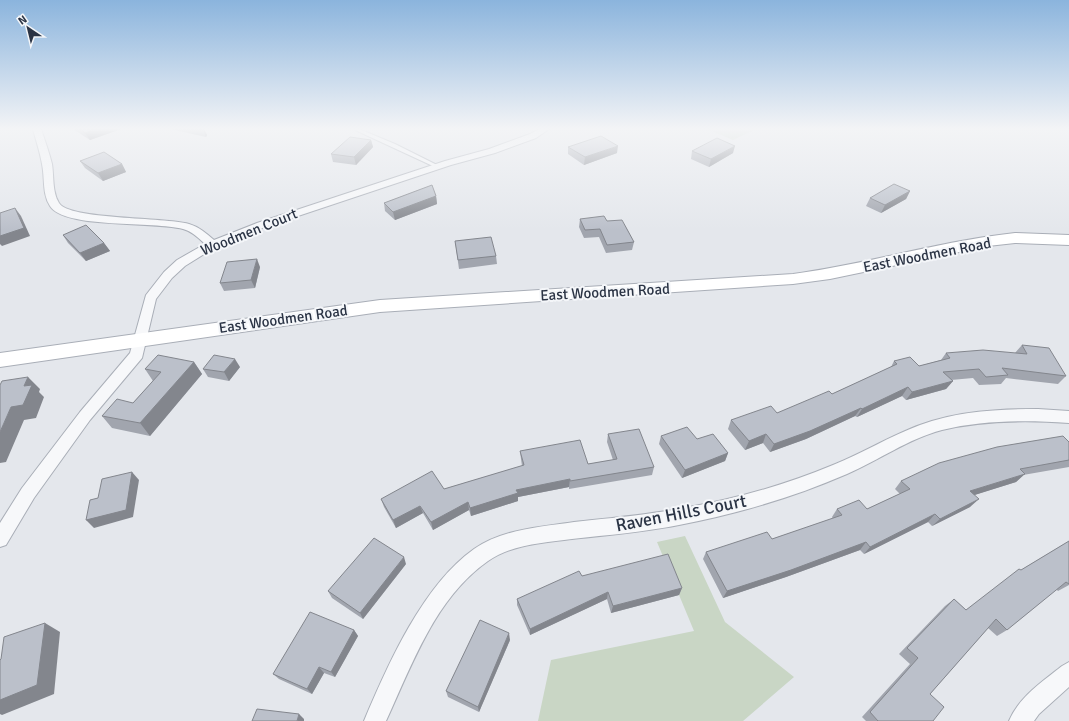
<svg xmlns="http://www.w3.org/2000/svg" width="1069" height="721" font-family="Signika,sans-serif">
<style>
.green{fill:#c9d6c5}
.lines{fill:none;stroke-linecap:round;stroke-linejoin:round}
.service-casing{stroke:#a9aeb7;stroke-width:2}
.minor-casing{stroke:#a9aeb7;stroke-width:2}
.secondary-casing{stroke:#a9aeb7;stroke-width:2}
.service{fill:#f7f8fa;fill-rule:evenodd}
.minor{fill:#f7f8fa;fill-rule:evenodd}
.secondary{fill:#fff;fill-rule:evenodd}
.wall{fill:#a1a5ae}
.shaded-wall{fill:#83868d}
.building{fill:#bbc0ca;stroke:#83868d}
.labels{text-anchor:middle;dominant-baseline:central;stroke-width:4;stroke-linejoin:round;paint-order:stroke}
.street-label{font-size:15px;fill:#2b3445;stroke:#f4f6f9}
.near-street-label{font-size:18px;fill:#2b3445;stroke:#f4f6f9}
</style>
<rect width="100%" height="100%" fill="#e4e7ec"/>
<g class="green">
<polygon points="707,129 756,129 733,140"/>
<polygon points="685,536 725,622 794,677 743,721 538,721 551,660 694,631 657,542"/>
</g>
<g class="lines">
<defs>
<polygon id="service" points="353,129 359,129 395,144 439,166 435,167"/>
<g id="minor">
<path d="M33 129H41C45 141 49 152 52 164 54 176 52 192 59 203 69 220 165 217 189 224 199 227 206 233 214 240L257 223 445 161 489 149 530 134 539 129H549L536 138 495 153 451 165 265 227 217 246 185 266 172 278 156 299 142 358 90 420 34 498 6 545 0 547V523L22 488 80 412 130 353 146 295 164 272 177 260 205 244C199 238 191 231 183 229 155 221 64 229 50 206 42 194 45 178 42 164 40 152 36 141 33 129Z"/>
<path d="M1038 409 1069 411V423C1027 420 983 420 942 430 908 439 879 460 847 474 794 497 737 514 679 525 644 532 608 535 572 539 544 543 512 544 488 561 435 598 412 665 386 721H364C388 664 423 585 474 549 503 529 540 527 574 522 610 518 647 515 684 508 735 499 785 485 833 465 863 453 890 436 920 425 958 411 998 409 1038 409Z"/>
<path d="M1069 662V687L1039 714 1034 721H1009C1019 697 1042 682 1062 666Z"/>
</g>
<path id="secondary" d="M1015 233 1069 235V245L1015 243 988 246 830 279 793 284 380 312 0 367V353L380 300 793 274C868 264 940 241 1015 233Z"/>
</defs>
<use href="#service" class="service-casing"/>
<use href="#minor" class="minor-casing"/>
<use href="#secondary" class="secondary-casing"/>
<use href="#service" class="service"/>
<use href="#minor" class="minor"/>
<use href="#secondary" class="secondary"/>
</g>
<g class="wall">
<polygon points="73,129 121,129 90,140"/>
<polygon points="170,129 204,129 207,135 206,137"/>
<polygon points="371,140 373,147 356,165 333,162 331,154"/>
<polygon points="568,147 617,153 584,165 568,154"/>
<polygon points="692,151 733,153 709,167 691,159"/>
<polygon points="80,161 122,164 126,172 103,181 85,168"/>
<polygon points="910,191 906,199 881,213 866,206 870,198"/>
<polygon points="436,196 437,204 395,220 385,211 384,203"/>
<polygon points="580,219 607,221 634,242 632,250 606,253 599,237 584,238 579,227"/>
<polygon points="63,235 104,243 110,251 86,261 68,243"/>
<polygon points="455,241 496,256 497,264 459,269"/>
<polygon points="260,267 255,288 224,291 220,283"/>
<polygon points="1022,345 1066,376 1058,384 1006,378 1001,384 979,385 973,378 951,380 953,381 946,389 906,400 902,396 857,417 855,416 806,439 770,452 763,443 745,450 728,429 731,420 777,413 832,394 891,367 894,361 919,366 941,360 946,353 1015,353"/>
<polygon points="194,362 202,374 150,436 112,428 102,416 133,403 153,381 145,369"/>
<polygon points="240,367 229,381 208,377 203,369"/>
<polygon points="608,434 654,467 652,475 569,489 569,487 518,497 518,501 471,516 469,510 433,530 423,513 396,528 384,507 381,499 444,489 522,466 521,459 520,451 588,464 613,460 607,442"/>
<polygon points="661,436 697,439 728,453 725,461 682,478 659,444"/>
<polygon points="1069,442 1069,467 1023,475 1016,482 974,495 970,507 932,526 928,522 864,554 860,550 786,577 723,598 703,559 706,552 772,539 833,519 832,517 837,509 867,509 900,494 895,489 901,481"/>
<polygon points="1069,541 1069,585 1058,591 1056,589 1007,630 997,636 988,628 930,694 933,721 866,721 862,717 910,664 899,654 945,606 954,599 966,610 1021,570"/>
<polygon points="406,564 363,619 332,598 328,591"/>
<polygon points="582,576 682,588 679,595 611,613 607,599 530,635 517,605 517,599"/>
<polygon points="354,630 358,636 335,677 324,673 312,694 279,679 273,674"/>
<polygon points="510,640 479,712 448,697 446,691"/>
</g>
<g class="shaded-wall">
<polygon points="96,129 121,129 90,140 85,133"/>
<polygon points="203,129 204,129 207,135 206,137"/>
<polygon points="371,140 373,147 356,165 354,157"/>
<polygon points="618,146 617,153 584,165 585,157"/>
<polygon points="735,146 733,153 709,167 711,159"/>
<polygon points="122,164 126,172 103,181 98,173"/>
<polygon points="910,191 906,199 881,213 885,205"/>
<polygon points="436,196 437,204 395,220 393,212"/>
<polygon points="15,208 21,216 30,236 2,246 0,244 0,236"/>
<polygon points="104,243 110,251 86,261 80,253"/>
<polygon points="257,259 260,267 255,288 251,280"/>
<polygon points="235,359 240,367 229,381 224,372"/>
<polygon points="194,362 202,374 150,436 140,423"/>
<polygon points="28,377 40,389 39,392 44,397 36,418 24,420 6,462 0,463 0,432 11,407 24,386"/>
<polygon points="953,381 946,389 906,400 912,392"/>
<polygon points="908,387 902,396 857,417 862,409"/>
<polygon points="861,408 855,416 806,439 770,452 774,444"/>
<polygon points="766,434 763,443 745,450 749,441"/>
<polygon points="728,453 725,461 682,478 685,470"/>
<polygon points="132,472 139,480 133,517 94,528 86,520"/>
<polygon points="1025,474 1016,482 962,499 970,491"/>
<polygon points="570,479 569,487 518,497 518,501 471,516 470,508 516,490"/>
<polygon points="979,499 970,507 932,526 940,519"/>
<polygon points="468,502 469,510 433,530 431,522"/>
<polygon points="420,506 423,513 396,528 393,520"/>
<polygon points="935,514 928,522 864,554 870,547"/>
<polygon points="866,542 860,550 786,577 723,598 727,591"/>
<polygon points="404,557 406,564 363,619 360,613"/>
<polygon points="682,588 679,595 611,613 613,606"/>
<polygon points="608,592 607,599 530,635 530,629"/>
<polygon points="45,623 60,632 54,694 2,715 0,714 0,700"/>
<polygon points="354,630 358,636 335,677 331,672"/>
<polygon points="509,633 510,640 479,712 478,707"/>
<polygon points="319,667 324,673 312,694 307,689"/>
<polygon points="299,714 304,719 304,721 297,721"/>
</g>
<g class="building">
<polygon points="80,129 96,129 85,133"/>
<polygon points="601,136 618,146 585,157 568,147"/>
<polygon points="350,137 371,140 354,157 331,154"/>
<polygon points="717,138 735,146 711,159 692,151"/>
<polygon points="104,152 122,164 98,173 80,161"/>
<polygon points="894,184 910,191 885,205 870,198"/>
<polygon points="432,185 436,196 393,212 384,203"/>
<polygon points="15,208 24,228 0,236 0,213"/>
<polygon points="604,216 607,221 622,220 634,242 607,245 600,229 585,230 580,219"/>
<polygon points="86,225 104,243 80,253 63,235"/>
<polygon points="491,237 496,256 458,260 455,241"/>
<polygon points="257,259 251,280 220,283 227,262"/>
<polygon points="1022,345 1049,348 1066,376 1002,368 1008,375 986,377 979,369 943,372 953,381 912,392 908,387 862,409 861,408 810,431 774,444 766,434 749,441 731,420 771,406 777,413 829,391 832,394 897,364 894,361 910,357 919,366 950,358 946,353 983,350 1027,354"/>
<polygon points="158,355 194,362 140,423 102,416 117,399 133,403 161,372 145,369"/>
<polygon points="214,355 235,359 224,372 203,369"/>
<polygon points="28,377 24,386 32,385 23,405 11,407 0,432 0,385 2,381"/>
<polygon points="687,427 697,439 713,434 728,453 685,470 661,436"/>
<polygon points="639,429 654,467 570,481 570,479 516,490 518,493 470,508 468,502 431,522 420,506 393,520 381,499 432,471 444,489 524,465 520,451 580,440 588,464 617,459 608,434"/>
<polygon points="1063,436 1069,442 1069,460 1020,469 1025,474 970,491 979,499 940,519 935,514 870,547 866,542 791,570 727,591 706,552 767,532 772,539 842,515 837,509 859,500 867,509 910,489 901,481 939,463 997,447"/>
<polygon points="132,472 126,510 86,520 90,500 98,498 102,479"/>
<polygon points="374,538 404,557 360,613 328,591"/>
<polygon points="1069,541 1069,584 1066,582 1007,630 996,619 930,694 944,707 933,721 878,721 870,712 918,658 907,648 954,599 966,610 1019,569 1021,570"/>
<polygon points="668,554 682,588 613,606 608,592 530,629 517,599 579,571 582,576"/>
<polygon points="310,612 354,630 331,672 319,667 307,689 273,674"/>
<polygon points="480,620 509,633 478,707 446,691"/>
<polygon points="45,623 37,685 0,700 0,660 1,659 4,637"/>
<polygon points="257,709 299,714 297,721 252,721"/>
</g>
<linearGradient id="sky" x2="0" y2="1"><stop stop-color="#8bb4dd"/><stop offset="0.56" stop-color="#f3f4f6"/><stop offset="1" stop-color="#f3f4f6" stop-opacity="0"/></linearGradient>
<rect width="1069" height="230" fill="url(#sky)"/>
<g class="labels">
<g class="street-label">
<text transform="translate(249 232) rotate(-22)">Woodmen Court</text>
<text transform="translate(927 255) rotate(-11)">East Woodmen Road</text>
<text transform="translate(605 292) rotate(-3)">East Woodmen Road</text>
<text transform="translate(283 319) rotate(-8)">East Woodmen Road</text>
</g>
<g class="near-street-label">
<text transform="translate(681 513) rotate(-11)">Raven Hills Court</text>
</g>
</g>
<g transform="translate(28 28) rotate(325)" stroke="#f4f6f9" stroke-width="3" paint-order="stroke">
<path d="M0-3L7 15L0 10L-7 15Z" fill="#2b3445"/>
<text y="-6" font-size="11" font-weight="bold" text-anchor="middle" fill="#2b3445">N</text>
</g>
</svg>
